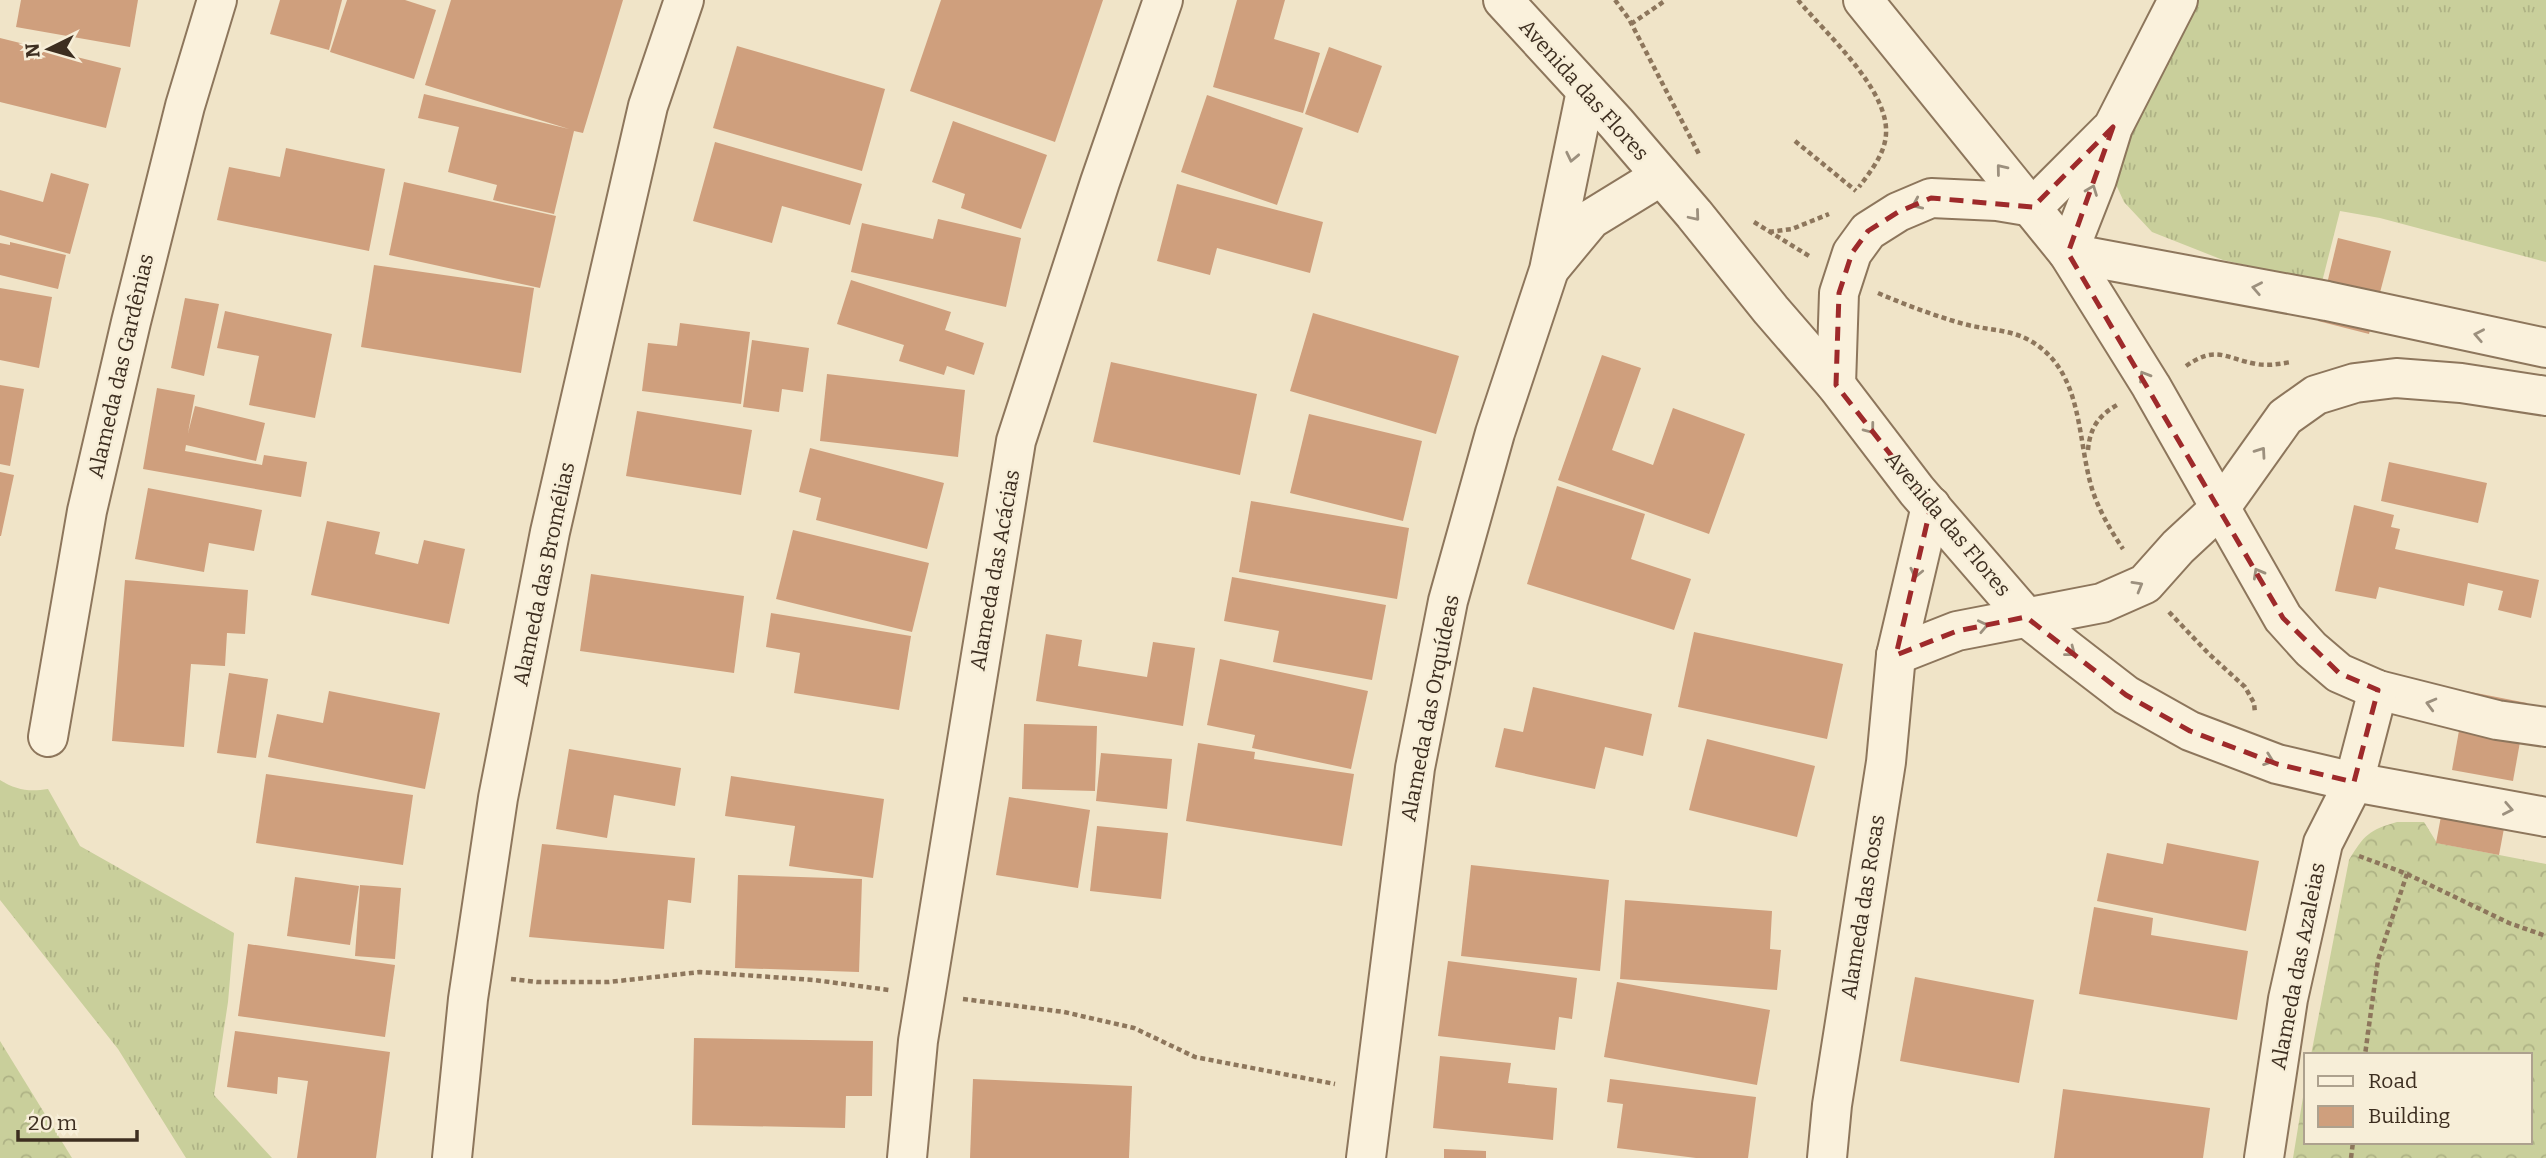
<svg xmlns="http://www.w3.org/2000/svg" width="2546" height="1158" font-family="Bitter,serif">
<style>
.grass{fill:url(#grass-tufts)}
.forest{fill:url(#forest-crowns)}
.building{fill:#cf9f7d}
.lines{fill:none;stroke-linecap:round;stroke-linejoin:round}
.minor-casing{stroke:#8d765c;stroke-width:42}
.path{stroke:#8d765c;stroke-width:4.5;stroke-dasharray:5 3.5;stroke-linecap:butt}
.minor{stroke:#faf1dc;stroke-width:38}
.oneway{stroke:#9c907e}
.marked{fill:none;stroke:#9e2a2b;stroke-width:5;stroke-dasharray:14 9;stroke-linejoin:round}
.labels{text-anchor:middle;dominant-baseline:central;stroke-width:5;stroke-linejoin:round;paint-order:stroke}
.street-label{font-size:21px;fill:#3d2e20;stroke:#f7eed8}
</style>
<defs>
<pattern id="grass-tufts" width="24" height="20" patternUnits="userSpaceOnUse" patternTransform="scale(1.75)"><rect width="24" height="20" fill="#c9cf9b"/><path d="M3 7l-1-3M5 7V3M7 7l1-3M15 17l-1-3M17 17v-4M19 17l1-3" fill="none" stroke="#aeb285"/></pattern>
<pattern id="forest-crowns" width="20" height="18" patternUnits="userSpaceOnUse" patternTransform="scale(1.75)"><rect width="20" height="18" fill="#c9cf9b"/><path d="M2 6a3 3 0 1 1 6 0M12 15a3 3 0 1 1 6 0" fill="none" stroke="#aeb285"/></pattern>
</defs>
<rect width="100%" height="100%" fill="#f0e4c8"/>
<g class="grass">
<polygon points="2193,0 2546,0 2546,262 2380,218 2340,211 2322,282 2223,260 2152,232 2124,202 2113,178 2122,125"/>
<path d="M0 780C16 790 29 792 48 789L80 846 234 933 228 1002 214 1095 272 1158H186L118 1049 0 900Z"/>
</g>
<g class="forest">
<path d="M2397 822H2424L2437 843 2546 864V1158H2293L2306 1079V1142H2530V1055H2311L2349 860C2364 835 2369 830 2397 822Z"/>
<polygon points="0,1041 72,1158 0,1158"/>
</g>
<g class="building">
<polygon points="21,0 138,0 130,47 16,27"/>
<polygon points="280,0 342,0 329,50 270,34"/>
<polygon points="347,0 405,0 436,10 414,79 330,52"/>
<polygon points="451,0 623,0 583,133 574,131 554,214 493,200 497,185 448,172 459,127 418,118 424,94 569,129 425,85"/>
<polygon points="941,0 1103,0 1055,142 910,91"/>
<polygon points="1237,0 1285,0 1274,39 1320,53 1303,113 1213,87"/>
<polygon points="0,38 121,68 106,128 0,102"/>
<polygon points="737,46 885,89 862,171 713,128"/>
<polygon points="1329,47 1382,66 1358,133 1305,114"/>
<polygon points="1207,95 1303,128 1277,205 1181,172"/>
<polygon points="953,121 1047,155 1021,229 961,208 965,194 932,182"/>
<polygon points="715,142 862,184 850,225 782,206 772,243 693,221"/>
<polygon points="286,148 385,169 369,251 217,220 229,167 280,177"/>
<polygon points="51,173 89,184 70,254 0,235 0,190 43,202"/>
<polygon points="404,182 556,216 540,288 389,255"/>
<polygon points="1177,184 1323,222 1310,273 1217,248 1210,275 1157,261"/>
<polygon points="938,219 1021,238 1006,307 851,272 862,223 933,239"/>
<polygon points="2338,238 2391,251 2369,334 2318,321"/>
<polygon points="10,242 66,255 58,289 0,275 0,243 10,245"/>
<polygon points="374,265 534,288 521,373 361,347"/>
<polygon points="851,280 951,312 945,330 984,343 974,375 947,366 944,375 899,361 904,345 837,324"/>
<polygon points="0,288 52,297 39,368 0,360"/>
<polygon points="185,298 219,304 204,376 171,368"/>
<polygon points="225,311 332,334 315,418 249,405 259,356 217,348"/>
<polygon points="1313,313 1459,356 1436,434 1290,391"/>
<polygon points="680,323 750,332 741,404 642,391 648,343 677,346"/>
<polygon points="752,340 809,348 803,392 782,389 779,412 743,407"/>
<polygon points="1602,355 1641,368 1612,450 1653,465 1673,408 1745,434 1709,534 1558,480"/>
<polygon points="1111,362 1257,394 1240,475 1093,442"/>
<polygon points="827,374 965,390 958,457 820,441"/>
<polygon points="0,385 24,389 10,466 0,464"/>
<polygon points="157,388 195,395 188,433 195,406 265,423 256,461 186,445 185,451 262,465 264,455 307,462 301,497 143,469"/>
<polygon points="637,411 752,430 741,495 626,476"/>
<polygon points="1309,414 1422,441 1403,521 1290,493"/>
<polygon points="810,448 944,483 927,549 816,520 821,498 799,492"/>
<polygon points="2389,462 2487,483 2478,523 2381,501"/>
<polygon points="0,472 14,475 1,536 0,536"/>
<polygon points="1557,486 1645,514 1631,559 1691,579 1674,630 1527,584"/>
<polygon points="148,488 262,510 254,551 209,543 204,572 135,559"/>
<polygon points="1251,501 1409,528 1397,599 1239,572"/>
<polygon points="2354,505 2394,515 2391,527 2400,529 2395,549 2539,580 2531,618 2498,610 2503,591 2468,583 2464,606 2379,587 2376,599 2335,591"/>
<polygon points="327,521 380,532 375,554 418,564 424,540 465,549 449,624 311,595"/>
<polygon points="793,530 929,563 912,632 776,599"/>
<polygon points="591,574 744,596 734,673 580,651"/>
<polygon points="1232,577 1386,605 1372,680 1273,662 1279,631 1224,621"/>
<polygon points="125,580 248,590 245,634 227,633 225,666 191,664 184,747 112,741"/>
<polygon points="771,613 911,636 899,710 794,693 800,653 766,647"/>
<polygon points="1694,632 1843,664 1827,739 1678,707"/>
<polygon points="1046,634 1082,640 1078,666 1147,677 1153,642 1195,648 1183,726 1036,701"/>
<polygon points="1220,659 1368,691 1351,769 1252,748 1255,735 1207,725"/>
<polygon points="229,673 268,679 256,758 217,753"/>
<polygon points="1533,687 1652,714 1643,756 1605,747 1595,789 1495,767 1504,728 1523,732"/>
<polygon points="329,691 440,713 425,789 268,757 277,714 323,723"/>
<polygon points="2466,691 2527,703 2513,781 2452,770"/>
<polygon points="1024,724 1097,726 1095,791 1022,789"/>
<polygon points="1707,739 1815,766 1797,837 1689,810"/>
<polygon points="1198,743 1255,752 1254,759 1354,774 1342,846 1186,821"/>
<polygon points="569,749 681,768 675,806 614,795 607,838 556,829"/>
<polygon points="1101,753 1172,759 1167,809 1096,801"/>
<polygon points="266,774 413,795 403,865 256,843"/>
<polygon points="731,776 884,799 873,878 789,866 795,826 725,816"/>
<polygon points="2446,790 2509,802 2499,855 2436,843"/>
<polygon points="1009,797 1090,810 1078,888 996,875"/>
<polygon points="1097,826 1168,833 1161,899 1090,891"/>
<polygon points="2167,843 2259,861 2246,931 2097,901 2107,853 2163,864"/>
<polygon points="542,844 695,858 691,903 668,900 664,949 529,937"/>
<polygon points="1471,865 1609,880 1600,971 1461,956"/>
<polygon points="738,875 862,879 859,972 735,968"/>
<polygon points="295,877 359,886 350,945 287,936"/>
<polygon points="360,885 401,888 395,959 355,956"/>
<polygon points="1625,900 1772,911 1770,949 1781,950 1777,990 1620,979"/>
<polygon points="2094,907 2153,918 2151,935 2248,951 2237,1020 2079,994"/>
<polygon points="248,944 395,965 385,1037 238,1016"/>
<polygon points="1448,961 1577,978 1572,1019 1559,1017 1555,1050 1438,1036"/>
<polygon points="1915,977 2034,1000 2019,1083 1900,1061"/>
<polygon points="1617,982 1770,1010 1757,1085 1604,1057"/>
<polygon points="235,1031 390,1052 376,1158 297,1158 308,1081 278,1077 277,1094 227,1087"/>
<polygon points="694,1038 873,1041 872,1096 846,1096 845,1128 692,1125"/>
<polygon points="1440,1056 1511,1063 1508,1083 1557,1088 1553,1140 1433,1128"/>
<polygon points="973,1079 1132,1086 1129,1158 970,1158"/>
<polygon points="1610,1079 1756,1097 1748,1158 1696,1158 1617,1148 1623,1104 1607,1102"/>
<polygon points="2063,1089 2210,1108 2203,1158 2054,1158"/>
<polygon points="1444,1149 1486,1151 1486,1158 1444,1158"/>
</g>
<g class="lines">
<defs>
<g id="minor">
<polyline points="1503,0 1616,123 1694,214 1771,310 1836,385 1917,491 2026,617 2069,651 2126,695 2190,731 2277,764 2354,782 2546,817"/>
<polyline points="1863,0 2068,253 2151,386 2283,618 2311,649 2339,673 2378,690 2497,720 2546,727"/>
<polyline points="2178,0 2113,127 2097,179 2068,253 2327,301 2546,348"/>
<polyline points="1552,266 1591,219 1661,176"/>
<polyline points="1836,385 1839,293 1852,253 1868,231 1898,212 1931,198 1997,201 2033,207 2109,131"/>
<polyline points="1896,655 1957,631 2102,603 2145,584 2178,547 2221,507 2285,417 2316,395 2355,383 2396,378 2461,383 2546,396"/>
<polyline points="48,737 87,511 131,322 185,106 217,0"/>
<polyline points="452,1158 468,999 498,798 550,532 648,106 684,0"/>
<polyline points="907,1158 918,1041 1016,441 1100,182 1163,0"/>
<polyline points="1366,1158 1415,768 1448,601 1495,433 1549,270 1586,91"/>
<polyline points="1827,1158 1832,1105 1886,762 1896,655 1931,506"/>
<polyline points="2264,1158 2288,999 2323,843 2354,782 2378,690"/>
</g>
</defs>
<use href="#minor" class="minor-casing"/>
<g class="path">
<polyline points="1615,0 1629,19 1700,156"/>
<path d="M1798 0C1825 33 1889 89 1886 134 1885 154 1870 172 1859 187"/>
<polyline points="1631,24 1666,0"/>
<polyline points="1795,141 1856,191"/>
<polyline points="1754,222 1809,256"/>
<polyline points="1769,232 1792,229 1829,214"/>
<path d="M1878 293C1906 305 1935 316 1964 324 1986 330 2007 329 2027 339 2085 369 2076 440 2093 492 2100 512 2111 531 2123 549"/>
<path d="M2186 366C2216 345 2225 358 2256 364 2269 366 2279 364 2291 362"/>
<path d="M2088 450C2090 428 2098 416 2117 405"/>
<polyline points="2169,612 2209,654 2245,687 2254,703 2255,713"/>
<polyline points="2359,856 2407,874 2378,960 2365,1055"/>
<polyline points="2407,874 2509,923 2546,936"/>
<polyline points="511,979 537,982 609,982 700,972 814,980 889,990"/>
<polyline points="963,999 1064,1012 1134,1028 1195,1057 1335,1084"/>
<polyline points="2351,1158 2353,1142"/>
</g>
<use href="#minor" class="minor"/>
</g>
<defs><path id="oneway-chevron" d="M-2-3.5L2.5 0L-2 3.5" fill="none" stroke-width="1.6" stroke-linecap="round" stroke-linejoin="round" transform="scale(1.75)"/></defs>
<g class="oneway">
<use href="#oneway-chevron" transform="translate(1572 157) rotate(102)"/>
<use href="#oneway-chevron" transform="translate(2001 169) rotate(-129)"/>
<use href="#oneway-chevron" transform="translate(2092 190) rotate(-69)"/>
<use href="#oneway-chevron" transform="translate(1917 204) rotate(156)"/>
<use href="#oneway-chevron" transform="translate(1695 216) rotate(50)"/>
<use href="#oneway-chevron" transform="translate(2257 288) rotate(-169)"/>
<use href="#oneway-chevron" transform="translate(2479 335) rotate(-169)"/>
<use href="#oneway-chevron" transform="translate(2144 376) rotate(-121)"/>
<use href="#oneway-chevron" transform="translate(1870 429) rotate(53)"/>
<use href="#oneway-chevron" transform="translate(2261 452) rotate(-55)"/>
<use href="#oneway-chevron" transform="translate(1916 573) rotate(103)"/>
<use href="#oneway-chevron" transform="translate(2258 573) rotate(-119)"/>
<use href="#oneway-chevron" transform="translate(2138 586) rotate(-30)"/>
<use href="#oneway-chevron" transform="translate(1983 626) rotate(-12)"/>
<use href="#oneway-chevron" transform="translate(2071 652) rotate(38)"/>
<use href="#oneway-chevron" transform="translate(2431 704) rotate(-165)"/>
<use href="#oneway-chevron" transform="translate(2269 760) rotate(20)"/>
<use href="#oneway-chevron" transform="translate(2508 809) rotate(11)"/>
</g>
<path class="marked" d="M2113 127 2068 253 2283 618 2339 673 2378 690 2354 782 2277 764 2190 731 2126 695 2026 617 1957 631 1896 655 1931 506 1836 385 1839 293 1852 253 1868 231 1898 212 1931 198 2033 207Z"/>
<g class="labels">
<g class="street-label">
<text transform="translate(1584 90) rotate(48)">Avenida das Flores</text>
<text transform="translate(121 366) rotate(-77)">Alameda das Gardênias</text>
<text transform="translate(1948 524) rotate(50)">Avenida das Flores</text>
<text transform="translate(995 570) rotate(-80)">Alameda das Acácias</text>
<text transform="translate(544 574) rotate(-78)">Alameda das Bromélias</text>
<text transform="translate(1430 708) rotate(-79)">Alameda das Orquídeas</text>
<text transform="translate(1863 907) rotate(-81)">Alameda das Rosas</text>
<text transform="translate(2298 966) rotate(-79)">Alameda das Azaleias</text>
</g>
</g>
<rect x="2304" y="1053" width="228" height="91" fill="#f7eed8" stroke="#ada18e" stroke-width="2"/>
<rect x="2318" y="1076" width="35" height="10" fill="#faf1dc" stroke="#ada18e" stroke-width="2"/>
<text x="2368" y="1088" font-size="21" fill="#3d2e20">Road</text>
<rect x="2318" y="1106" width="35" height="21" fill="#cf9f7d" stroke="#ada18e" stroke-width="2"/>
<text x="2368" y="1123" font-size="21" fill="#3d2e20">Building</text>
<g transform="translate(49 49) rotate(265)" stroke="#f7eed8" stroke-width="5" paint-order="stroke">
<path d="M0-5L12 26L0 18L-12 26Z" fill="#3d2e20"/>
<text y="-10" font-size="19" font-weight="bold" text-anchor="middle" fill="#3d2e20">N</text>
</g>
<path d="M18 1130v10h119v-10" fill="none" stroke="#3d2e20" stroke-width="3.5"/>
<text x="28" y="1130" font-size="21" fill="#3d2e20" stroke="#f7eed8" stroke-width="5" paint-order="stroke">20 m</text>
</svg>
